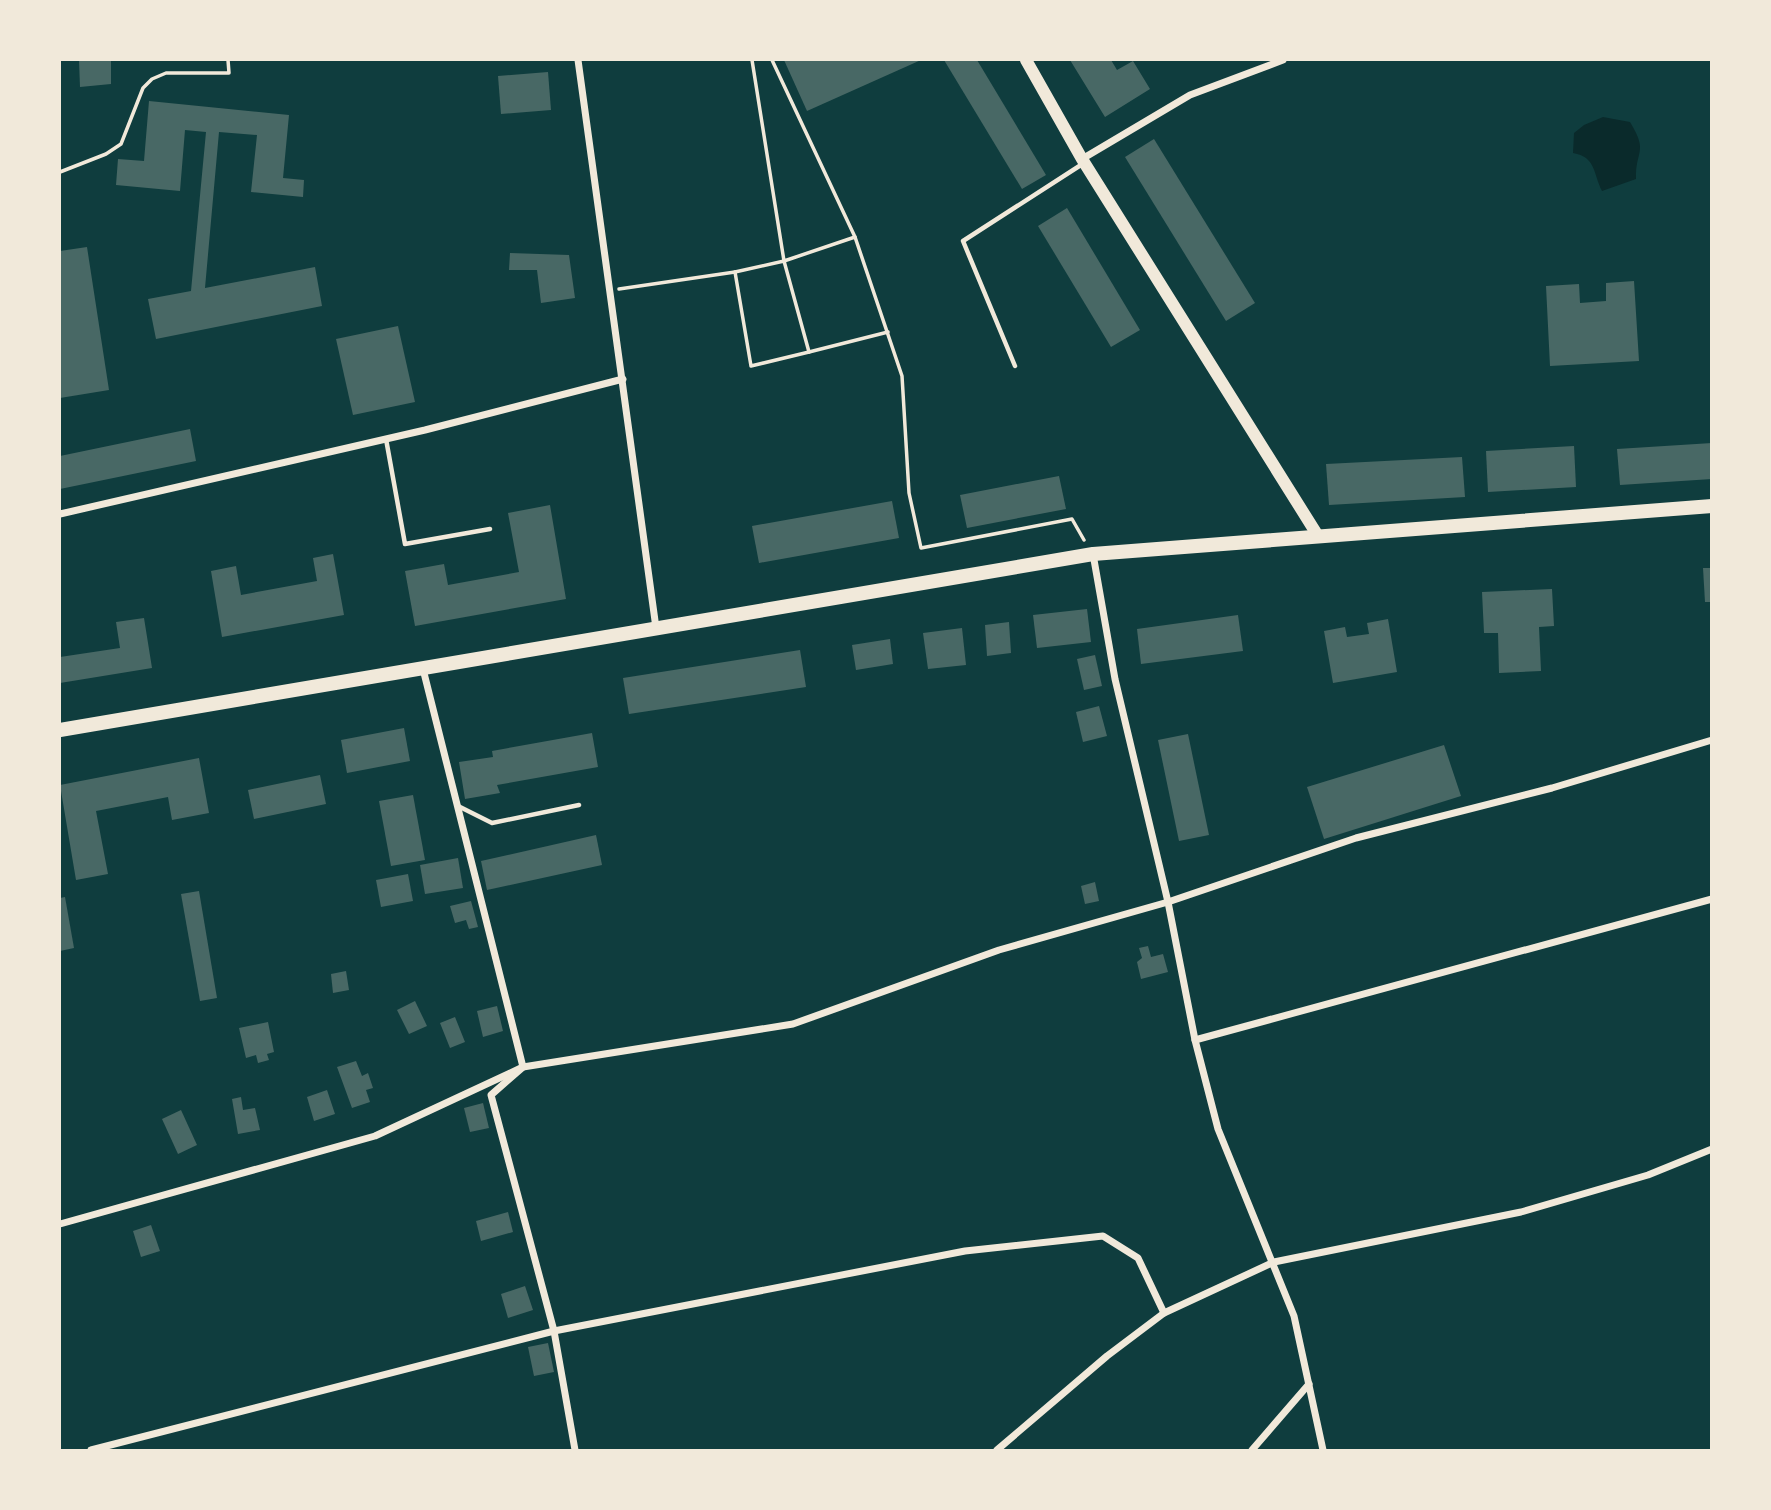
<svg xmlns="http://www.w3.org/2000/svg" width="1771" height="1510" font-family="Commissioner,sans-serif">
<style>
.water{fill:#0a2a2b}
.building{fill:#486865}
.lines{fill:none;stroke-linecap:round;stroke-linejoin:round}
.path{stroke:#f1e9da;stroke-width:3.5}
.service{stroke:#f1e9da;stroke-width:4.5}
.minor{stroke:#f1e9da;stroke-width:7}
.tertiary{stroke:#f1e9da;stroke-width:12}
.secondary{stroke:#f1e9da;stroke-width:14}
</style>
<rect width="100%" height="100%" fill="#0f3d3e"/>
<path class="water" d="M1603 117 1630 122C1649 153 1635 150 1636 179L1602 191C1593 173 1596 157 1573 153L1574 133 1584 125Z"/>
<g class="building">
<polygon points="79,60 111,60 111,84 80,87"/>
<polygon points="784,60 921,60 807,111"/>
<polygon points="944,60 977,60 1046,175 1022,189"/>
<polygon points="1070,60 1111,60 1117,70 1133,61 1150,89 1105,117"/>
<polygon points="548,72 551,110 501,114 498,76"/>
<polygon points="149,101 289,115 283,178 304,180 303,197 251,192 257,135 219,132 205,288 315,267 322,306 156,339 148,299 191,291 206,132 185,130 180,191 116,185 118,159 144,161"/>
<polygon points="1154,139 1255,303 1226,321 1125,157"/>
<polygon points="1067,208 1140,330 1111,347 1038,226"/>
<polygon points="87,247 109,390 60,398 60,251"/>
<polygon points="510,253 569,255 575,298 541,303 537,270 509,270"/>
<polygon points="1634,281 1639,361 1550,366 1546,286 1579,284 1580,303 1606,301 1606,283"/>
<polygon points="398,326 415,402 353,415 336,339"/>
<polygon points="190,429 196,461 60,489 60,456"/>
<polygon points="1712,443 1712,479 1620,485 1617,449"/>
<polygon points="1574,446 1576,487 1488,492 1486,451"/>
<polygon points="1462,457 1465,497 1329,505 1326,464"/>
<polygon points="1059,476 1066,509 967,528 960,495"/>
<polygon points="892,501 899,538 759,563 752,526"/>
<polygon points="550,505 566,599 415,626 405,571 444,564 448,585 519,572 508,513"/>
<polygon points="333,554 344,615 222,637 211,571 236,566 241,595 317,581 313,558"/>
<polygon points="1703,568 1712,568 1712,602 1705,602"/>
<polygon points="1552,589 1554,626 1539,627 1541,671 1499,673 1498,633 1484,633 1482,592"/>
<polygon points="1087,609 1091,642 1037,648 1033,615"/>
<polygon points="1238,615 1243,651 1141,664 1137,629"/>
<polygon points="144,618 152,668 60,683 60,657 120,648 116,622"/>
<polygon points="1388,619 1397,672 1333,683 1324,631 1345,627 1347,637 1369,634 1367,623"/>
<polygon points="1009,622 1011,653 987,656 985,625"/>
<polygon points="962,628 966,665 928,669 923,633"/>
<polygon points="890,639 893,664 856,670 852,645"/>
<polygon points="800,650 806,687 629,714 623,678"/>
<polygon points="1095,655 1102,686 1084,690 1077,659"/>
<polygon points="1099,706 1107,736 1083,742 1076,712"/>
<polygon points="404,728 410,761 347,773 341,740"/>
<polygon points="592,733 598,767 497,785 500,793 465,799 459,762 493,757 492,751"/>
<polygon points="1188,734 1209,835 1179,841 1158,740"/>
<polygon points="1444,745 1461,796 1324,839 1307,787"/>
<polygon points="199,758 209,813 172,820 168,797 96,811 108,874 76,880 60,785"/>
<polygon points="320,775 326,804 254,819 248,790"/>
<polygon points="413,795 425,860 391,866 379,801"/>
<polygon points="596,835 602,865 487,890 481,861"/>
<polygon points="458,858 463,888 425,894 420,865"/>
<polygon points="408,874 413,901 381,907 376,880"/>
<polygon points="1095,882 1099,901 1085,904 1081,886"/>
<polygon points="199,891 217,998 200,1001 181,894"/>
<polygon points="65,897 74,948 60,951 60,898"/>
<polygon points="471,901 478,927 469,929 466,920 455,923 450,906"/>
<polygon points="1148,946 1151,957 1163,954 1168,972 1141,979 1137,962 1142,958 1139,948"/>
<polygon points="346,971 349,990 333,993 331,974"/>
<polygon points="415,1001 427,1026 409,1034 397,1010"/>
<polygon points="497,1006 503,1031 483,1037 477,1011"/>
<polygon points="455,1017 465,1042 450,1048 440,1023"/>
<polygon points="268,1022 274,1052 267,1054 269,1060 258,1063 256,1055 246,1058 239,1028"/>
<polygon points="356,1061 362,1076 368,1073 373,1088 366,1090 370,1102 352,1108 337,1067"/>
<polygon points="327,1090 335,1114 314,1121 307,1097"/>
<polygon points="241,1097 243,1110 255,1108 260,1130 238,1134 232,1099"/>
<polygon points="483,1103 489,1128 470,1132 464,1108"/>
<polygon points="181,1110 197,1145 178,1154 162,1119"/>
<polygon points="508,1212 513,1232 481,1241 476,1221"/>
<polygon points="151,1225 160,1251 141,1257 133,1231"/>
<polygon points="525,1286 533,1310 508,1318 501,1294"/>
<polygon points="548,1343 554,1372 534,1376 528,1347"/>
</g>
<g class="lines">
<g class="path">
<polyline points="752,60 784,261 809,352 751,366 735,272 784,261 855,237"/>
<polyline points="772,60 855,237 902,376 909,493 921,548 1072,519 1084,540"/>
<polyline points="60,172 106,154 121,144 143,88 152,79 166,73 229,73 228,60"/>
<polyline points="619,289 735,272"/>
<polyline points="809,352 888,332"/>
</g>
<g class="service">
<polyline points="1015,366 963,241 1084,163"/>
<polyline points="386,439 405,544 490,529"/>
<polyline points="458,806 492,823 579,805"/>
</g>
<g class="minor">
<polyline points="578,60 656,628"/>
<polyline points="1082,159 1190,95 1283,60"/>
<polyline points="60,514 425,430 623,379"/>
<polyline points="1093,554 1115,679 1168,902 1195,1040 1218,1129 1294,1316 1323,1450"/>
<polyline points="423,669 523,1067 491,1095 554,1331 575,1450"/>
<polyline points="1195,1040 1712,899"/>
<polyline points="60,1224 375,1136 523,1067 793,1024 999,950 1168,902 1356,838 1552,788 1712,740"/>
<polyline points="91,1450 554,1331 965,1251 1103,1236 1138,1258 1164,1313"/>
<polyline points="997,1450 1107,1356 1164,1313 1274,1262 1521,1212 1648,1175 1712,1149"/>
<polyline points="1252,1450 1309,1384"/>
</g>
<polyline class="tertiary" points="1026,60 1082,159 1318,536"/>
<polyline class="secondary" points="60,730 1093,554 1712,506"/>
</g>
<rect width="1771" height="1510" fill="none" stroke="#f1e9da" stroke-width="122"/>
</svg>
